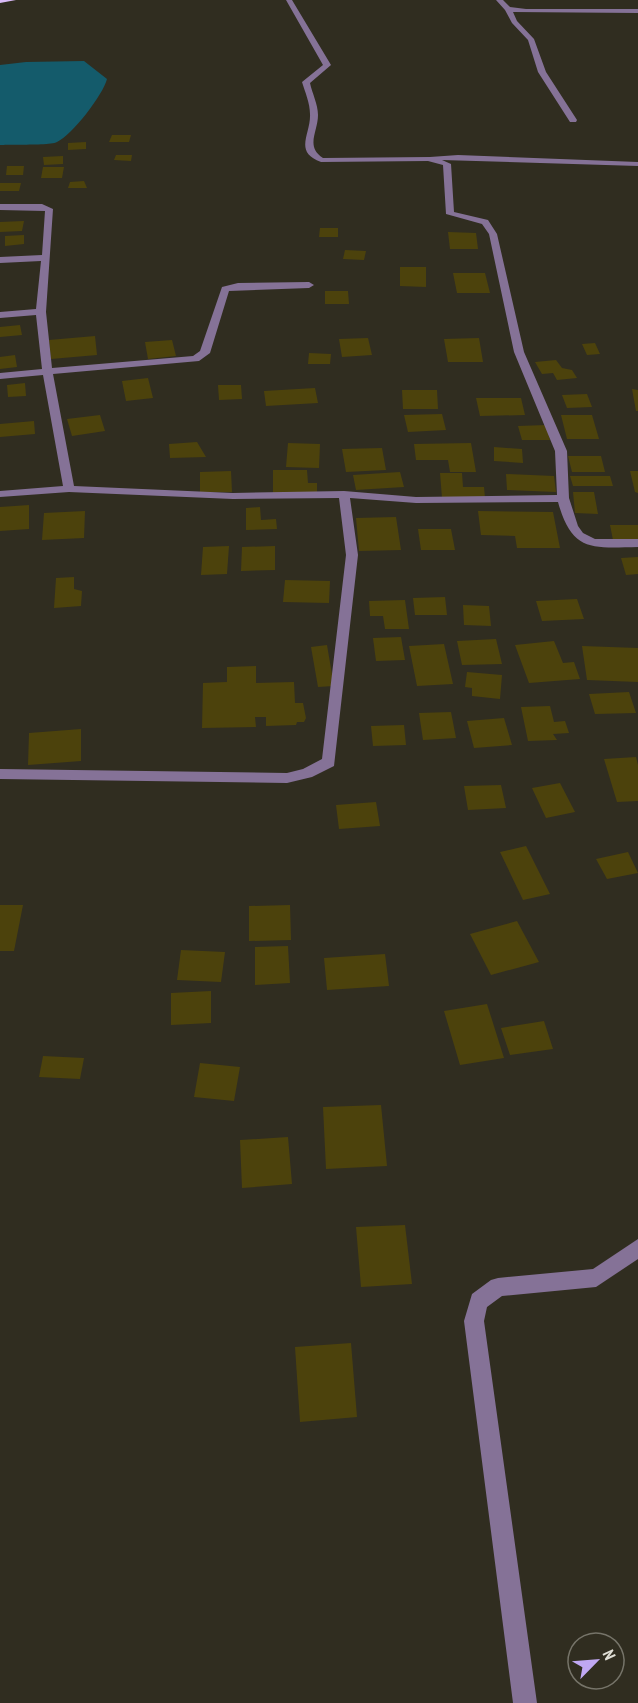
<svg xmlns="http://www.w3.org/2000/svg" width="638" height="1703" font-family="'PT Sans Narrow',sans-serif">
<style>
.water{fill:#145b6b}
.building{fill:#4c420c}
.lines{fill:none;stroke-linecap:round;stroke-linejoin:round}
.minor{fill:#857297;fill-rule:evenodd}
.major{fill:#dabbf7;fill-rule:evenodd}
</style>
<rect width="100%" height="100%" fill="#302d20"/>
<path class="water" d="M84 61 107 79C103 95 72 135 57 142 49 146 11 144 0 145V65L26 62Z"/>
<g class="building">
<polygon points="112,135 131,135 129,142 109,142"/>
<polygon points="86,142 86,149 68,150 68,143"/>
<polygon points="116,155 132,155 131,161 114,160"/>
<polygon points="63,156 63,164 44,165 43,157"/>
<polygon points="7,166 24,166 23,175 6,175"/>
<polygon points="43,167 64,167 62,178 41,178"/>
<polygon points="84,181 87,188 68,188 70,182"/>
<polygon points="0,183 21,183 19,191 0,191"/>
<polygon points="24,221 22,231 0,232 0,222"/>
<polygon points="320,228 338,228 338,237 319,237"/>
<polygon points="448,232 476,233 478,249 450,249"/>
<polygon points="24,235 24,244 5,246 5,236"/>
<polygon points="345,250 366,251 364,260 343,259"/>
<polygon points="400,267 426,267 426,287 400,286"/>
<polygon points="453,273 485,273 490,293 457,293"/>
<polygon points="325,291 348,291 349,304 325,304"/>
<polygon points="20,325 22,335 0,337 0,327"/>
<polygon points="95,336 97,355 51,359 49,340"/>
<polygon points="368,338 372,355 342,357 339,339"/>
<polygon points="479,338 483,362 448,362 444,339"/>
<polygon points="172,340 176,356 148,359 145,342"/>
<polygon points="595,343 600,354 587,355 582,344"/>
<polygon points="309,353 331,354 330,364 308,364"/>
<polygon points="15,355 17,367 0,369 0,357"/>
<polygon points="556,360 562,368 572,370 577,378 557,380 553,373 542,374 535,362"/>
<polygon points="148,378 153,398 126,401 122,381"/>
<polygon points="25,383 26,396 8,397 7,385"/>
<polygon points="218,385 241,385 242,399 219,400"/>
<polygon points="315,388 318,403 266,406 264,391"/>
<polygon points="632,389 638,390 638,411 636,411"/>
<polygon points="402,390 437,390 438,409 403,409"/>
<polygon points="587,394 592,407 567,408 562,395"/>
<polygon points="476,398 521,398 525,415 480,416"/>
<polygon points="442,414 446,430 408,432 404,415"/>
<polygon points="100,415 105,431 72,436 67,419"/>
<polygon points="561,415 592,415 599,439 567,439"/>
<polygon points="34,421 35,434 0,437 0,424"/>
<polygon points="546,425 550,440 522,440 518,426"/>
<polygon points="197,442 206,457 170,458 169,444"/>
<polygon points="288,443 320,444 319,468 286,467"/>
<polygon points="471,443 476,472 450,472 448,460 416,460 414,444"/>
<polygon points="494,447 522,449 523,463 494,461"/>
<polygon points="382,448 386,470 346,472 342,449"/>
<polygon points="568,456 601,456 605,472 572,472"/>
<polygon points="273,470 307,470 308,483 317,483 317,493 273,493"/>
<polygon points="231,471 232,492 200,492 200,472"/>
<polygon points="630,471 638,471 638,493 635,492"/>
<polygon points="400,472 404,487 356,490 353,475"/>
<polygon points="440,473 462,473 463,487 484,487 485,498 442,498"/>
<polygon points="506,474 554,476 556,492 507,490"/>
<polygon points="570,476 610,476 613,486 573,486"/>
<polygon points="573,492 594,492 598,514 575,513"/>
<polygon points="29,505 29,529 0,531 0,507"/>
<polygon points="260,507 261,520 276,519 277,529 246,530 246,508"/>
<polygon points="85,511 84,538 42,540 44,513"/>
<polygon points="478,511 553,512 560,548 517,548 515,536 481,535"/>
<polygon points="396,517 401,550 359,551 356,518"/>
<polygon points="610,525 638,525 638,540 613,540"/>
<polygon points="418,529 451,529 455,550 421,550"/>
<polygon points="229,546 227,574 201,575 203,547"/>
<polygon points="275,546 275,570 241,571 242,547"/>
<polygon points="638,557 638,574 626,575 621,558"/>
<polygon points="74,577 74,589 82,591 81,606 54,608 56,578"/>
<polygon points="285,580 330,581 329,603 283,602"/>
<polygon points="445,597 447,615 415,615 413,598"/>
<polygon points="577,599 584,619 542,621 536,601"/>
<polygon points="405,600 409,629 385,629 383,616 370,616 369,601"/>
<polygon points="463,605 489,606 491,626 464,625"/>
<polygon points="401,637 405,660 376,661 373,638"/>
<polygon points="496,639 502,664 462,665 457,641"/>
<polygon points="554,641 563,663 574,662 580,679 529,683 515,645"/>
<polygon points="444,644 453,684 417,686 409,646"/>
<polygon points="327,645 334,686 318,687 311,647"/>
<polygon points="582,646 638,648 638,682 587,680"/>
<polygon points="256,666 256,683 294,682 295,703 303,703 306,718 304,722 297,722 296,725 266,726 266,717 255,717 256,727 202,728 203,683 227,682 227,667"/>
<polygon points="467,672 502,675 500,699 472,696 472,688 465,687"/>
<polygon points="629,692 636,713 595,714 589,694"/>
<polygon points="550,706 554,722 565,721 569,733 553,734 557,740 528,741 521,707"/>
<polygon points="451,712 456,738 423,740 419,713"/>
<polygon points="504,718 512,745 474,748 467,721"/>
<polygon points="404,725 406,745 373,746 371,726"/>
<polygon points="81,729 81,761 28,765 29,733"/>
<polygon points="636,757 638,765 638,801 617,802 604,759"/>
<polygon points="560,783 575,812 546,818 532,788"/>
<polygon points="501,785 506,808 468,810 464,786"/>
<polygon points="376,802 380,826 339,829 336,805"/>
<polygon points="526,846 550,894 523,900 500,852"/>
<polygon points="628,852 638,873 607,879 596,859"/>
<polygon points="0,905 23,905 14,951 0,951"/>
<polygon points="290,905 291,940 249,941 249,906"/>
<polygon points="517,921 539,962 491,975 470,934"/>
<polygon points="288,946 290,983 255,985 255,947"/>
<polygon points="181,950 225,952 221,982 177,980"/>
<polygon points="385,954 389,986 327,990 324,958"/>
<polygon points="211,991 211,1023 171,1025 171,993"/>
<polygon points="487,1004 504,1058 460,1065 444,1011"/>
<polygon points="544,1021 553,1049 510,1055 501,1028"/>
<polygon points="43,1056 84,1058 80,1079 39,1077"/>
<polygon points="200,1063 240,1067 234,1101 194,1097"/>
<polygon points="381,1105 387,1166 326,1169 323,1107"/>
<polygon points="288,1137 292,1184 242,1188 240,1140"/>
<polygon points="405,1225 412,1284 361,1287 356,1227"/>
<polygon points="351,1343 357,1417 300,1422 295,1347"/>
</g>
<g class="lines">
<g class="minor">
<path d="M286 0H292L331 65 310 83C312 93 318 104 318 115 318 132 305 146 323 158L430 157 458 155 638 162V166L442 160 451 164 454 212 488 220 497 234 524 352 567 451 569 498 578 526 583 533 595 539H638V547C591 548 572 552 558 502L416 503 350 498 358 555 334 766 312 777 287 783 0 779V769L287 773 303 769 322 759 346 555 339 498 233 499 69 492 0 497V491L63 486 43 375 0 379V373L42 369 36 315 0 318V312L36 309 41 261 0 263V257L42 255 45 211 0 210V204H42L53 209 46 312 52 368 193 356 200 351 222 287 238 283 309 282 314 285 309 288 229 291 210 353 199 361 53 374 74 486 233 493 344 491 416 497 557 495 555 451 514 352 489 234 482 224 446 214 443 165 428 161 321 162C293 152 311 134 310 114 310 103 305 92 302 82L323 65Z"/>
<polygon points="496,0 503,0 510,7 526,9 638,9 638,13 513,12 517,21 534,39 546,72 577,120 576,122 570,122 538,72 528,40 512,23 505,10"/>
<polygon points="638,1239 638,1259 596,1287 502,1296 487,1307 484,1321 537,1703 513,1703 464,1321 472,1294 491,1280 498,1278 593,1269"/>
</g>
<polygon class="major" points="0,0 16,0 0,3"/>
</g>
<g transform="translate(596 1661) rotate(65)"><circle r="28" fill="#302d20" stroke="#767469" stroke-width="1.5"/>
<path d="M0-4.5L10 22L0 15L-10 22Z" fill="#c0a8f3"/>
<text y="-9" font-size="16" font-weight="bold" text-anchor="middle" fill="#e0dfd6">N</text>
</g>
</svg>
